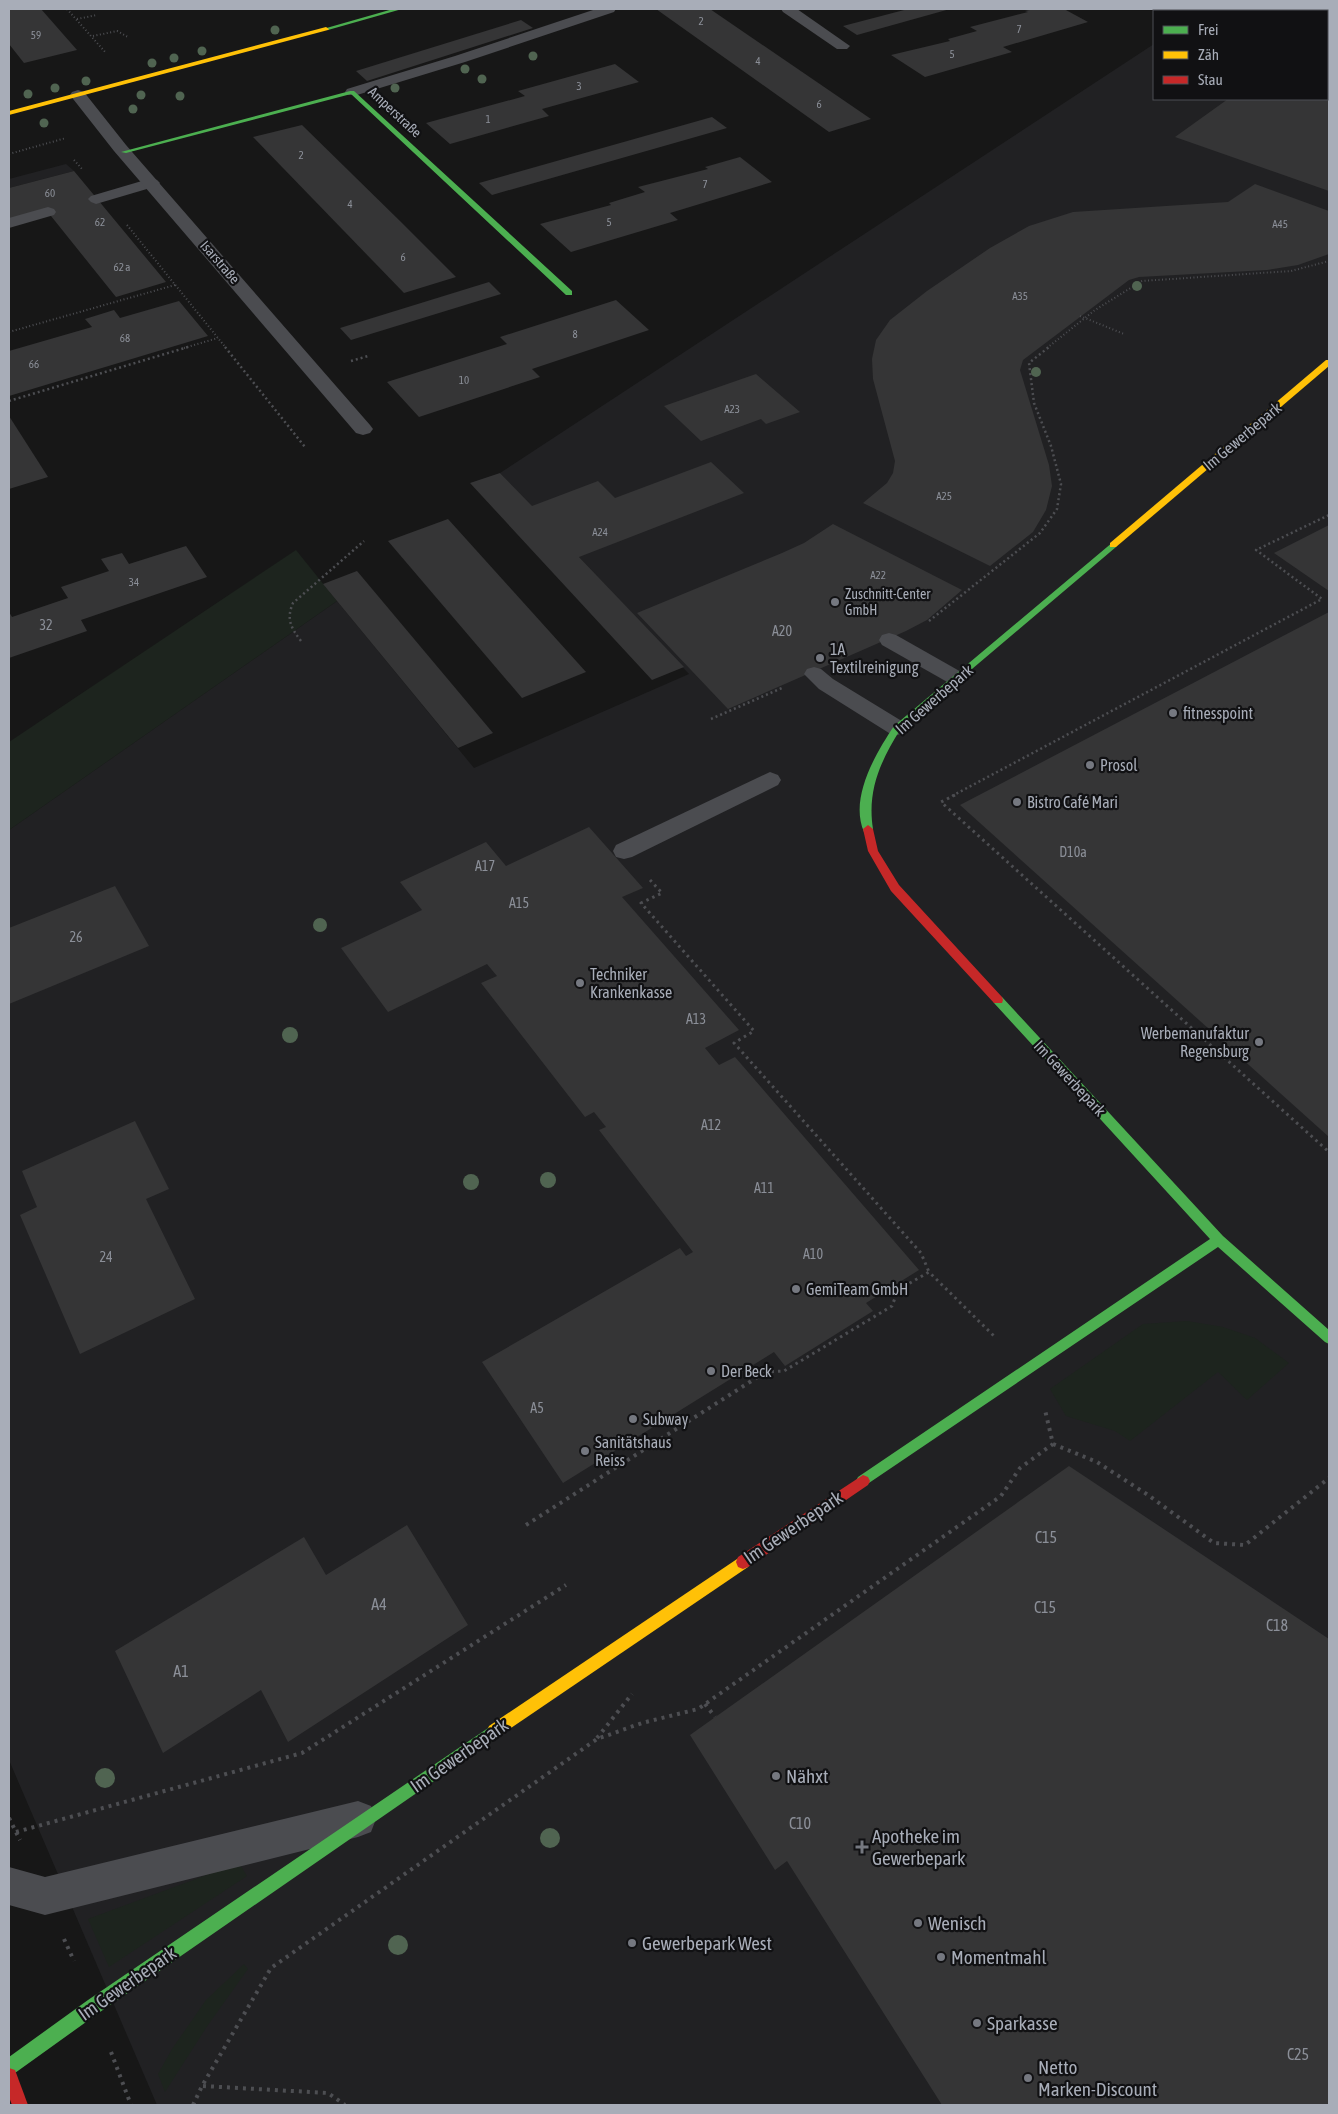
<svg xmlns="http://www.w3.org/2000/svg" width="1338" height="2114" font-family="'Asap Condensed',sans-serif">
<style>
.built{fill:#212123}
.green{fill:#1d241e}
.building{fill:#353536}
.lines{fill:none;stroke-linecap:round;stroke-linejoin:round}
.path-far3{stroke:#4d4e52;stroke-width:2;stroke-dasharray:1 2.5;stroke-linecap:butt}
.path-far2{stroke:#4d4e52;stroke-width:2.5;stroke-dasharray:2 3;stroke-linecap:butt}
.path-far1{stroke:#4d4e52;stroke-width:3;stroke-dasharray:2.5 4;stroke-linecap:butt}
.path{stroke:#4d4e52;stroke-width:4;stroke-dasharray:3 5;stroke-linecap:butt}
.lane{fill:#4b4c50;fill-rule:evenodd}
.street{fill:#4b4c50;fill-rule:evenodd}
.fast{fill:#4caf50;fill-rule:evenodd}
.slow{fill:#ffc107;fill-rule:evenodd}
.jam{fill:#c62828;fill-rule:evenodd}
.tree{fill:#506451}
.poi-dot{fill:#757880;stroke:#111113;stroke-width:2}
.labels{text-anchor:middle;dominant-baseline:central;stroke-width:4.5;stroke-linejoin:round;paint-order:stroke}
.far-number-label{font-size:11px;fill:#8b8f98}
.far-street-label{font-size:14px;fill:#a8adb8;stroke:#111113}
.far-poi-label{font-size:14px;fill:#a8adb8;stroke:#111113;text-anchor:start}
.number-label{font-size:14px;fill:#8b8f98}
.street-label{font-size:16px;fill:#a8adb8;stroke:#111113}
.poi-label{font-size:16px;fill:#a8adb8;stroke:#111113;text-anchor:start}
.near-number-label{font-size:16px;fill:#8b8f98}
.near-street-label{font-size:19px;fill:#a8adb8;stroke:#111113}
.near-poi-label{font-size:19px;fill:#a8adb8;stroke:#111113;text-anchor:start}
</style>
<rect width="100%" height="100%" fill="#171717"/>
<g class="built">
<polygon points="1208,9 1329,9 1329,2105 157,2105 9,1760 9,830 337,601 474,768 689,674 500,473 1154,44 1154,99 1327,99 1327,11 1205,11"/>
<polygon points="66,164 74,171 9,188 9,179"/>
</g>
<g class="green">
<polygon points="296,550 337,601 9,830 9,742"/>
<polygon points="1187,1321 1223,1327 1255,1338 1289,1363 1247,1400 1218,1372 1130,1441 1115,1431 1066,1416 1050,1389 1143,1324"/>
<polygon points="239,1863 247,1876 109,1967 88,1919"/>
<polygon points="244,1964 248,1969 208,2025 165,2092 158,2074 172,2049 206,2000"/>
</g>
<g class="building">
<polygon points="9,9 41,9 77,50 24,63 9,44"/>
<polygon points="656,9 710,9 871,119 829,132"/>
<polygon points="908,9 950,9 857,35 843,26"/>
<polygon points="1034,9 1064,9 1088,22 1003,47 1012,52 925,77 891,55 950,41 948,39 977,31 970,27 1028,12 1025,11"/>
<polygon points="521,20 533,28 367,81 356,71"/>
<polygon points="1329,27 1329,191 1175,137 1228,99 1327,99 1327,28"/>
<polygon points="615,64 639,82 542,109 549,116 450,144 426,123 525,96 518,91"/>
<polygon points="712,117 727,128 492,195 479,183"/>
<polygon points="302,125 401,222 456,277 404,293 253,137"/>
<polygon points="740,157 772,182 670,213 678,220 571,252 540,224 611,205 609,203 645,192 638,187 708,169 705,167"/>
<polygon points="74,171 166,282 116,297 47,211 9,221 9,188"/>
<polygon points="1255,184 1329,211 1329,254 1298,265 1267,270 1139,277 1129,280 1023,360 1020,370 1049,465 1052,486 1046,510 1033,532 990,566 863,503 887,483 893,473 895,461 873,379 872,359 876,340 890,320 927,291 990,248 1029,226 1073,212 1228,202"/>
<polygon points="489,282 501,294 351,340 340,328"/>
<polygon points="616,300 649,330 532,369 540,377 419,417 387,382 507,344 500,337"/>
<polygon points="179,301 208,336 9,396 9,351 92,327 85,319 114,310 120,318"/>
<polygon points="756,374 800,412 766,424 761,419 701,441 664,406"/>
<polygon points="9,416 48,477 9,489"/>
<polygon points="711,462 744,493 579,557 684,667 652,680 470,483 500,473 532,506 598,481 615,498"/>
<polygon points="448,519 586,672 522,698 388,541"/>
<polygon points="833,524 962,590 927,620 906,631 728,709 637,613 782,553 804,543"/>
<polygon points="1329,525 1329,591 1274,553"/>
<polygon points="186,546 207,577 81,620 87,631 9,658 9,612 12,617 68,598 61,587 109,571 101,559 122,553 129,564"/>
<polygon points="357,571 493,733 458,748 323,584"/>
<polygon points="1329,612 1329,1137 960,805"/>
<polygon points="589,827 643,888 622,897 739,1030 705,1048 719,1065 735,1057 919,1270 866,1303 873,1311 785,1366 774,1352 563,1483 482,1362 680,1248 686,1256 693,1252 599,1130 606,1127 594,1112 585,1117 481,983 497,976 487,964 388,1012 341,948 422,910 400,882 486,842 506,866"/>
<polygon points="115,886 149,946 9,1004 9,928"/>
<polygon points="135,1121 169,1189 146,1199 195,1299 80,1354 20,1215 37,1207 22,1171"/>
<polygon points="1069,1466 1329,1639 1329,2105 942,2105 787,1861 775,1870 690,1735"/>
<polygon points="407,1525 468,1625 288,1742 261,1690 163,1753 115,1651 304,1537 326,1575"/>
</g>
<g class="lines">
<g class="path-far3">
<polyline points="67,9 106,53"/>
<polyline points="77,19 97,15"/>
<polyline points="93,36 117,31 128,37"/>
<polyline points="9,154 66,138"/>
<polyline points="74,160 83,170"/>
<polyline points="127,225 226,348"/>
<polyline points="1080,316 1124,334"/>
<polyline points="9,332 175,285"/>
<polyline points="184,348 218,338"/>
<polyline points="1047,348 1095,310 1142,281 1291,271 1329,261"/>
</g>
<g class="path-far2">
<polyline points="225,347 305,447"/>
<polyline points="351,361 368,356"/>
<polyline points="9,401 188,347"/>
<polyline points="929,621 1040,533 1057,509 1061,484 1051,446 1034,403 1029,363 1049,347"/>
<path d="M301 641C291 628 286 619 293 603L364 541"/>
<polyline points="711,719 782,688"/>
<polyline points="952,796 1322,599 1256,550 1329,515"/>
</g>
<g class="path-far1">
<polyline points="955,795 941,802 1329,1152"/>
<polyline points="650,880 662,893 641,903 754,1031 734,1043 921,1253 929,1272"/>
<polyline points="765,1372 784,1371 892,1306 898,1290 929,1272 996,1338"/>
</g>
<g class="path">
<polyline points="1053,1444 1097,1462 1148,1495 1214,1543 1245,1545 1329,1478"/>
<polyline points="526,1525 767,1371"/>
<polyline points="705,1704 715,1717"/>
<polyline points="597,1738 632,1694"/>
<polyline points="9,1818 20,1840"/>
<polyline points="16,1832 302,1753 566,1585"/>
<polyline points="64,1939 74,1961"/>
<polyline points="111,2052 131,2105"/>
<polyline points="203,2086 328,2093 345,2105"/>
<polyline points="193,2105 202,2086 271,1968 597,1739 642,1723 698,1709 1001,1496 1020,1468 1053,1444 1045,1410"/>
</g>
<g class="lane">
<polygon points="596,9 616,9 614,12 465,62 357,95 347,95 345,92 347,89 455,56"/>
<polygon points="152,178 157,180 160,183 157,186 96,204 91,202 88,199 91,196"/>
<polygon points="48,207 54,209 56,212 54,215 9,228 9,218"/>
<polygon points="889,633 896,635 963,673 966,678 963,683 956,685 949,683 882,645 879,640 882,635"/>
<polygon points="814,667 821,669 833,679 905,723 908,728 905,733 897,735 889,733 819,689 804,674 807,669"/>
<polygon points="770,772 778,775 781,780 778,785 632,857 624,859 616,857 613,851 616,845"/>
</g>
<g class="street">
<polygon points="781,9 797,9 850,46 847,49 837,49 783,12"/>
<polygon points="78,90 84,92 126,145 370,425 373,429 370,433 363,435 356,433 114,151 70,95 72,92"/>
<polygon points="358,1801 371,1806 376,1819 371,1832 358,1837 45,1915 9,1905 9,1867 45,1877"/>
</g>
<g class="fast">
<polygon points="393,9 402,9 328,30 323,29"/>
<polygon points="350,91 354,91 572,291 572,295 566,295 351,94 126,153 121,152"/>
<path d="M1113 542 1117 545 1116 547 900 730C880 762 867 791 873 829L872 832H864C849 798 876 753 894 726Z"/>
<polygon points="998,996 1002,997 1223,1236 1329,1330 1329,1344 1325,1342 1218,1247 863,1487 858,1485 856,1481 858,1477 1210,1239 994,1003 993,1000 994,997"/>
<polygon points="494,1724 499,1726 501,1731 499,1736 100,2012 15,2073 9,2075 9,2057 88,2000"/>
</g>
<g class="slow">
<polygon points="326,27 329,29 328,30 9,115 9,111"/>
<polygon points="1326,360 1329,360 1329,366 1116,547 1110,547 1110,543"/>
<polygon points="743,1555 748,1557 750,1562 748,1567 499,1736 494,1738 489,1736 487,1731 489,1726"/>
</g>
<g class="jam">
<polygon points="868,825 873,829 878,851 899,885 1002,997 1003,1000 1002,1003 994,1003 891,891 868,851 863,829"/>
<polygon points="863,1475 868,1477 870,1481 868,1485 748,1567 743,1569 738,1567 736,1562 738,1557"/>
<polygon points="9,2068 15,2070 28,2105 12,2105 9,2097"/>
</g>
</g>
<g class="tree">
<circle cx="275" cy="30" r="4.5"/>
<circle cx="202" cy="51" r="4.5"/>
<circle cx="533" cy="56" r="4.5"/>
<circle cx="174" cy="58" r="4.5"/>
<circle cx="152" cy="63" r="4.5"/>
<circle cx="465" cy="69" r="4.5"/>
<circle cx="482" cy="79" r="4.5"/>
<circle cx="86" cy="81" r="4.5"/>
<circle cx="55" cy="88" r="4.5"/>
<circle cx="395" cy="88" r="4.5"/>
<circle cx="28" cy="94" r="4.5"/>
<circle cx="141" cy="95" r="4.5"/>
<circle cx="180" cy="96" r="4.5"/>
<circle cx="133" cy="109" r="4.5"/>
<circle cx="44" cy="123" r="4.5"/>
<circle cx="1137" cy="286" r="5"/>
<circle cx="1036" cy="372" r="5"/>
<circle cx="320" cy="925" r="7"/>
<circle cx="290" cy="1035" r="8"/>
<circle cx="548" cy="1180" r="8"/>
<circle cx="471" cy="1182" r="8"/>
<circle cx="105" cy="1778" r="10"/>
<circle cx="550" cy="1838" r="10"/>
<circle cx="398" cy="1945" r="10"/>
</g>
<g class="poi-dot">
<circle cx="835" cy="602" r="5"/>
<circle cx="820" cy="658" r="5"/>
<circle cx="1173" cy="713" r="5"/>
<circle cx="1090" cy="765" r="5"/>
<circle cx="1017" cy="802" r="5"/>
<circle cx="580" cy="983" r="5"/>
<circle cx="1259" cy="1042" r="5"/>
<circle cx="796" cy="1289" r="5"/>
<circle cx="711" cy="1371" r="5"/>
<circle cx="633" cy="1419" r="5"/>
<circle cx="585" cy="1451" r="5"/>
<circle cx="776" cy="1776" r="5"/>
<path d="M859.5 1839.5h5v5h5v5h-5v5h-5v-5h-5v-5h5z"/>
<circle cx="918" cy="1923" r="5"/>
<circle cx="632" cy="1943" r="5"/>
<circle cx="941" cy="1957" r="5"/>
<circle cx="977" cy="2023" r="5"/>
<circle cx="1028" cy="2078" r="5"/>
</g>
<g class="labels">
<g class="far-number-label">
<text x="701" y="21">2</text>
<text x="1019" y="29">7</text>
<text x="36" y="35">59</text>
<text x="952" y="54">5</text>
<text x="758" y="61">4</text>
<text x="579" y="86">3</text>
<text x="819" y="104">6</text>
<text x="488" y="119">1</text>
<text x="301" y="155">2</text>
<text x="705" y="184">7</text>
<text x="50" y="193">60</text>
<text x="350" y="204">4</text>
<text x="100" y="222">62</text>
<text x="609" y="222">5</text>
<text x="1280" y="224">A45</text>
<text x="403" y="257">6</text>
<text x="122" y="267">62 a</text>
<text x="1020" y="296">A35</text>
<text x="575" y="334">8</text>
<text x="125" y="338">68</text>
<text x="34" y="364">66</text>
<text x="464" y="380">10</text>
<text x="732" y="409">A23</text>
<text x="944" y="496">A25</text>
<text x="600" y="532">A24</text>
<text x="878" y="575">A22</text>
<text x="134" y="582">34</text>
</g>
<g class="far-street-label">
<text transform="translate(395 112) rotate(43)">Amperstraße</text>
<text transform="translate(220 262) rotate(49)">Isarstraße</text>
</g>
<g class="far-poi-label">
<text x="845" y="594">Zuschnitt-Center<tspan x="845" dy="16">GmbH</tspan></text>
</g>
<g class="number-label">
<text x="46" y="625">32</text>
<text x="782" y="631">A20</text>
<text x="1073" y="852">D10a</text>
<text x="485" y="866">A17</text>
<text x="519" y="903">A15</text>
<text x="76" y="937">26</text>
<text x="696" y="1019">A13</text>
<text x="711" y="1125">A12</text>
<text x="764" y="1188">A11</text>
<text x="813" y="1254">A10</text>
<text x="106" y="1257">24</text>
<text x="537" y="1408">A5</text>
</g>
<g class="street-label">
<text transform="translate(1242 436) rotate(-40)">Im Gewerbepark</text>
<text transform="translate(934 699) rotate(-41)">Im Gewerbepark</text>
<text transform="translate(1070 1078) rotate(47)">Im Gewerbepark</text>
</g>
<g class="poi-label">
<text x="830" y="649">1A<tspan x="830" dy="18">Textilreinigung</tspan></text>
<text x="1183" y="713">fitnesspoint</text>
<text x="1100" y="765">Prosol</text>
<text x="1027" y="802">Bistro Café Mari</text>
<text x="590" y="974">Techniker<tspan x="590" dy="18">Krankenkasse</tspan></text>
<text x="1249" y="1033" text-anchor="end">Werbemanufaktur<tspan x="1249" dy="18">Regensburg</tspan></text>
<text x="806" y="1289">GemiTeam GmbH</text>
<text x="721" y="1371">Der Beck</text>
<text x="643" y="1419">Subway</text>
<text x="595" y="1442">Sanitätshaus<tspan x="595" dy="18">Reiss</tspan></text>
</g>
<g class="near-number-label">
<text x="1046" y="1537">C15</text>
<text x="379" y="1604">A4</text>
<text x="1045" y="1607">C15</text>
<text x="1277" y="1625">C18</text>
<text x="181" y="1671">A1</text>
<text x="800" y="1823">C10</text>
<text x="1298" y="2054">C25</text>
</g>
<g class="near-street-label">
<text transform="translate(793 1527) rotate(-34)">Im Gewerbepark</text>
<text transform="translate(459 1755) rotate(-35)">Im Gewerbepark</text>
<text transform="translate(127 1983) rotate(-35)">Im Gewerbepark</text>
</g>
<g class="near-poi-label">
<text x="786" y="1776">Nähxt</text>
<text x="872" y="1836">Apotheke im<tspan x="872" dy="22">Gewerbepark</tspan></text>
<text x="928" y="1923">Wenisch</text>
<text x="642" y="1943">Gewerbepark West</text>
<text x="951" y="1957">Momentmahl</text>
<text x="987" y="2023">Sparkasse</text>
<text x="1038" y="2067">Netto<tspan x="1038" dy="22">Marken-Discount</tspan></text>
</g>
</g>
<rect width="1338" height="2114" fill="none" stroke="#a8adb8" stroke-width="20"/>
<rect x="1153" y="10" width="175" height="90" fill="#111113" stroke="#4d4f55"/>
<rect x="1163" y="26" width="25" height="8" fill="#4caf50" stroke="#4d4f55"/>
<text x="1198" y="35" font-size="15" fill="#a8adb8">Frei</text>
<rect x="1163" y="51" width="25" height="8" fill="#ffc107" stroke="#4d4f55"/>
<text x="1198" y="60" font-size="15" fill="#a8adb8">Zäh</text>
<rect x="1163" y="76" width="25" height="8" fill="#c62828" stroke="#4d4f55"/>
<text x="1198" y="85" font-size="15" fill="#a8adb8">Stau</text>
</svg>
